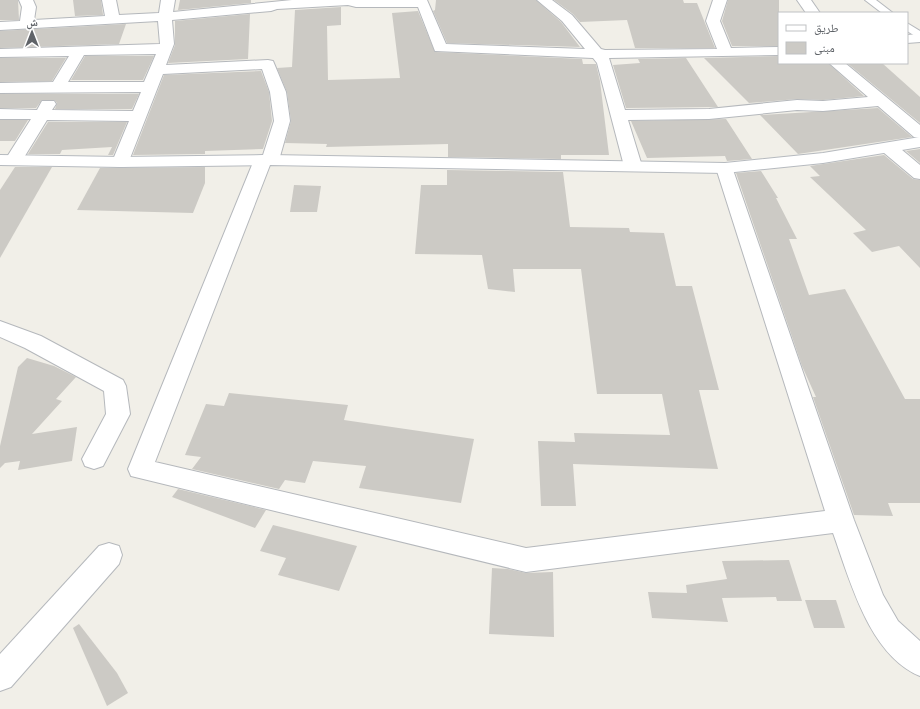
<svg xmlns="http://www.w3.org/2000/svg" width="920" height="709" font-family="Mulish,'Noto Naskh Arabic',sans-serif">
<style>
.building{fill:#cccac5}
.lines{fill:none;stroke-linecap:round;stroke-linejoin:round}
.lane-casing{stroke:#b5b8bc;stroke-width:2}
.street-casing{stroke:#b5b8bc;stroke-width:2}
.secondary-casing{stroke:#b6babf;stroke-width:2}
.lane{fill:#fff;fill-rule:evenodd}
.street{fill:#fff;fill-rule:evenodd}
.secondary{fill:#fff;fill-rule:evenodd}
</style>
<rect width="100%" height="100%" fill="#f1efe8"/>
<g class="building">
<polygon points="0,0 18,0 19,20 0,20"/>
<polygon points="73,0 101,0 103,15 75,16"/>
<polygon points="180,0 251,0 251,3 178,10"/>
<polygon points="436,0 536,0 561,22 580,47 447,43 433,11 435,10"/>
<polygon points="554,0 683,0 684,3 697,3 715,48 635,48 627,20 580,22 573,14"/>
<polygon points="728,0 779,0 779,46 732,46 722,21"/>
<polygon points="341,7 341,25 327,26 328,80 400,78 392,13 418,11 435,52 582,59 583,64 596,64 600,81 609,155 561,155 561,159 448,157 448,144 326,147 327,144 285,143 291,121 287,92 277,68 292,67 295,10"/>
<polygon points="250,14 248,59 168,63 175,45 175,21"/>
<polygon points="126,24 119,44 0,48 0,31"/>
<polygon points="85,56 154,56 143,80 71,80"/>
<polygon points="779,56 779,63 828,63 864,96 823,100 797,99 749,103 704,58"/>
<polygon points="0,58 66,58 52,81 0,82"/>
<polygon points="686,58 718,107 626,108 613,65 640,63 638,59"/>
<polygon points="847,63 882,63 920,97 920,123"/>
<polygon points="261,71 269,92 272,121 263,149 205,151 205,154 133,155 164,75"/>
<polygon points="0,94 139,94 132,109 55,109 57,103 54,100 42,100 36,108 0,108"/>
<polygon points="878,108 912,137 798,154 760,115"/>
<polygon points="726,119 752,159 727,161 725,156 647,158 631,121"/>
<polygon points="0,120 28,120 15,141 0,141"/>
<polygon points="48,122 127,122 113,155 108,155 112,147 62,150 60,154 28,154"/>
<polygon points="920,149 920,163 906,151"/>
<polygon points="884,155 913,179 920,180 920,268 899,246 872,252 853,233 866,230 810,177 820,176 810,166"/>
<polygon points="15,167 52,167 0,258 0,190"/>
<polygon points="205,167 205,183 193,213 77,210 100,168"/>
<polygon points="447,170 563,172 570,227 629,228 630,232 664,233 676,286 692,286 719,390 699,390 718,469 573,464 576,506 541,506 538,441 575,442 574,433 670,435 662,394 597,394 581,269 513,269 515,292 488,289 482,255 415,254 421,185 447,185"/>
<polygon points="761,171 778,198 776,198 797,239 789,239 809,295 845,289 905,399 920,399 920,503 888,503 893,516 854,515 813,397 816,397 802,366 736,173"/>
<polygon points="294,185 321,186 317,212 290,212"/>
<polygon points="27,358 54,366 76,377 56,399 62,401 32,434 77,427 72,461 18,470 20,461 5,463 0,468 0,446 18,367"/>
<polygon points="229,393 348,405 344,420 474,439 461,503 359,488 366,466 313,461 305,483 285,480 279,489 192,469 201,457 185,455 206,404 224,406"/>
<polygon points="178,489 266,510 255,528 172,497"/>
<polygon points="273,525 357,546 339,591 278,575 286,558 260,551"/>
<polygon points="789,560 802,601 777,601 776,597 722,598 728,622 652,618 648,592 687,593 686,585 727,579 722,561"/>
<polygon points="492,568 508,569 526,573 553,572 554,637 489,634"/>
<polygon points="805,600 836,600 845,628 814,628"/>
<polygon points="79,624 117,673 128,693 107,706 73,628"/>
</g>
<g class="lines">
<defs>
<g id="lane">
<polygon points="865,0 876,0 893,13 882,13"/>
<polygon points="907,23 920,31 920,39 907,31"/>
</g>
<g id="street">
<path d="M19 0H33L36 7 34 20 105 16 102 0H116L119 15 159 13 161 0H175L173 12 292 0H427L446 44 585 49 562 21 537 0H552L572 15 601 49 605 50 717 49 706 21 713 0H727L720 21 731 48 779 47V55L609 58 625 110 709 109 797 100 823 101 868 97 829 63H845L920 125V138L914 137 878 106 823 111 797 110 709 119 628 120 642 166 639 170 633 171 627 170 624 166 597 63 593 58 435 51 418 7H356L348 5 277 9 271 11 172 20 174 44 166 65 268 60 273 61 286 92 290 121 279 160 276 164 270 165 155 462 526 548 825 511 716 168 719 164 725 163 731 164 854 520 883 595 898 621 920 641V676C869 655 850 580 833 533L526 572 131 476 128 469 254 160 257 156 263 155 274 121 270 92 262 69 163 74 127 166 121 167 115 166 112 162 129 121 47 120 20 164 14 165 8 164 5 160 31 119H0V109L37 110 42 101H54L56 104 52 110 133 111 141 92 0 93V83L53 82 69 56 0 57V49L160 44 158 21 0 30V22L20 21 22 7ZM156 54 144 82H68L84 55Z"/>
<polygon points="797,0 811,0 820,13 806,13"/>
<polygon points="920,34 920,42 907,43 907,35"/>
<polygon points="889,143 895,144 920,165 920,179 914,178 883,152 881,148 883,144"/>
<polygon points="0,321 41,336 123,380 126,386 130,414 103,466 94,469 85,466 82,459 106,414 104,391 25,348 0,337"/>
<polygon points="109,543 119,546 122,555 119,564 11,687 0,691 0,654 99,546"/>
</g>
<polygon id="secondary" points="920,137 920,147 823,163 725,173 270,165 121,167 0,165 0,155 121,157 270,155 725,163 823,153"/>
</defs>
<use href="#lane" class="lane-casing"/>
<use href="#street" class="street-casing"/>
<use href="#secondary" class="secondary-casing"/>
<use href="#lane" class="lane"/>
<use href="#street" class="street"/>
<use href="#secondary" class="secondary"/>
</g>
<rect x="778" y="12" width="130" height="52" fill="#ffffff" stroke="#bfc1c3"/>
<rect x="786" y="25" width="20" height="6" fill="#ffffff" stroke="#bfc1c3"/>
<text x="814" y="32" font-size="12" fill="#5f6368">طريق</text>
<rect x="786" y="42" width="20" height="12" fill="#cccac5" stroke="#bfc1c3"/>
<text x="814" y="52" font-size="12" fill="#5f6368">مبنى</text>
<g transform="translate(32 32)" stroke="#ffffff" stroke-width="3" paint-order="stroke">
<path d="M0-3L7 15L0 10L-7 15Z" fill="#5f6368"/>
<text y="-6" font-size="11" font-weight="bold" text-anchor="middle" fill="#5f6368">ش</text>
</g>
</svg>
